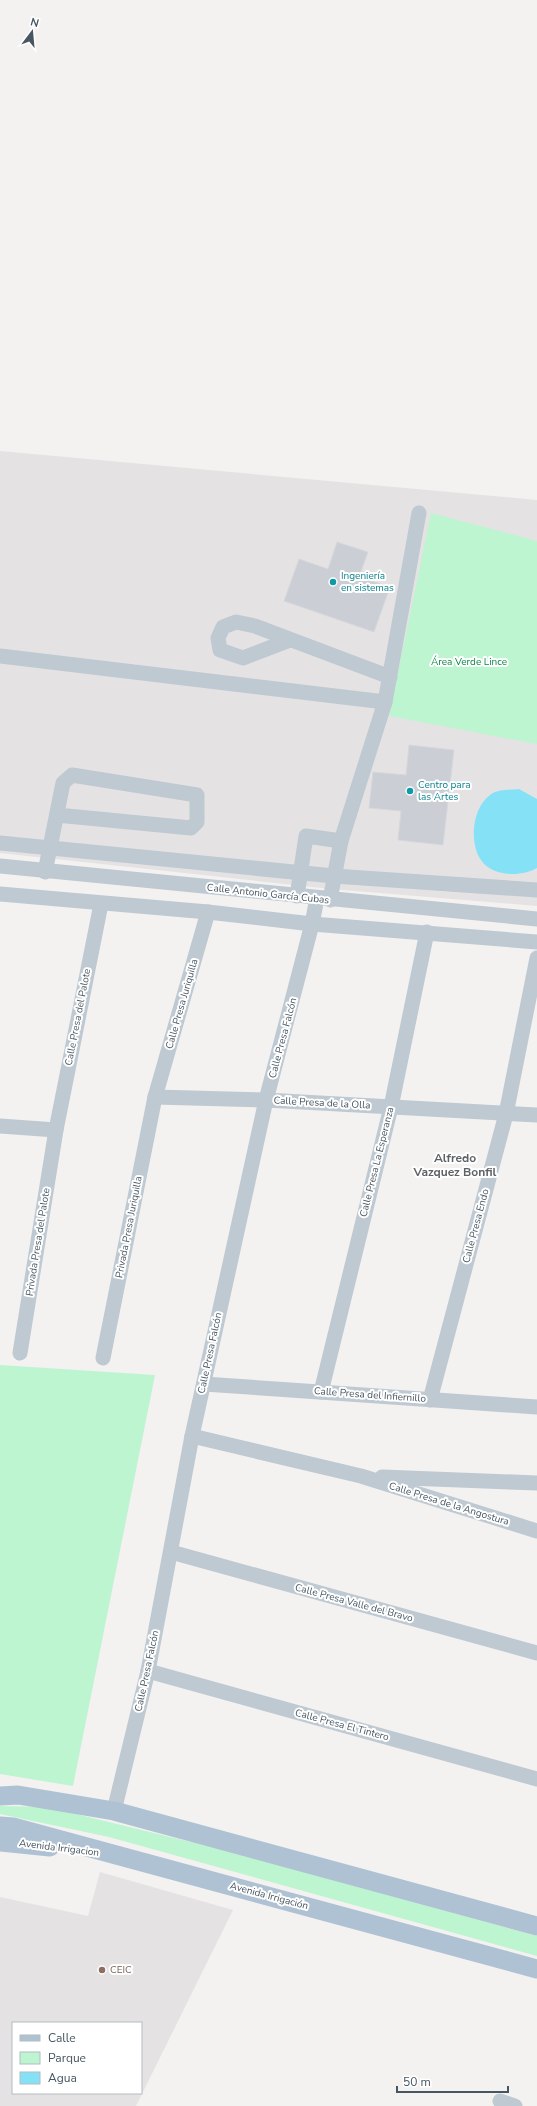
<svg xmlns="http://www.w3.org/2000/svg" width="537" height="2106" font-family="'Nunito Sans',sans-serif">
<style>
.education{fill:#e5e2e3;fill-rule:evenodd}
.green{fill:#bdf5d1}
.water{fill:#85e2f6}
.building{fill:#cbced4;stroke:#d5d8dd}
.lines{fill:none;stroke-linecap:round;stroke-linejoin:round}
.minor{stroke:#bec9d2;stroke-width:15}
.major{stroke:#afc2d3;stroke-width:19}
.culture-dot{fill:#0f9aa8;stroke:#fff;stroke-width:1.5}
.education-dot{fill:#8d6e63;stroke:#fff;stroke-width:1.5}
.labels{text-anchor:middle;dominant-baseline:central;stroke-width:4;stroke-linejoin:round;paint-order:stroke}
.culture-label{font-size:10px;fill:#0d838f;stroke:#fff;text-anchor:start}
.park-label{font-size:10px;fill:#0d8746;stroke:#fff}
.street-label{font-size:10px;fill:#475661;stroke:#fff}
.education-label{font-size:10px;fill:#785e54;stroke:#fff;text-anchor:start}
.quarter-label{font-size:12px;font-weight:bold;fill:#5d6267;stroke:#fff}
</style>
<rect width="100%" height="100%" fill="#f4f1f1"/>
<g class="education">
<polygon points="0,451 537,500 537,906 331,889 0,853"/>
<path d="M100 1872 233 1910 136 2106H0V1897L88 1916ZM13 2023H141V2093H13Z"/>
</g>
<g class="green">
<polygon points="431,513 537,541 537,744 389,716"/>
<polygon points="0,1365 155,1375 73,1786 0,1774"/>
<polygon points="0,1806 47,1807 224,1850 537,1936 537,1956 109,1837 0,1814"/>
</g>
<path class="water" d="M519 789 537 799V868C522 877 492 877 481 860 469 843 472 808 490 795 498 789 510 790 519 789Z"/>
<g class="building">
<polygon points="337,542 368,552 359,577 390,587 374,632 284,601 299,559 328,569"/>
<polygon points="409,745 454,750 443,845 398,840 401,811 369,808 373,772 406,775"/>
</g>
<g class="lines">
<g class="minor">
<polyline points="290,640 243,658 220,650 218,638 223,627 236,622 255,626 390,677"/>
<polyline points="0,656 385,702"/>
<polyline points="0,843 334,876 537,890"/>
<polyline points="0,866 537,919"/>
<polyline points="45,872 63,783 72,775 197,795 197,822 191,828 57,815"/>
<polyline points="0,894 208,912 312,924 537,942"/>
<polyline points="297,896 306,836 341,841"/>
<polyline points="330,900 341,841 385,702 419,513"/>
<polyline points="155,1097 266,1100 537,1115"/>
<polyline points="0,1126 56,1130"/>
<polyline points="20,1353 56,1130 101,904"/>
<polyline points="103,1358 155,1097 208,912"/>
<polyline points="204,1384 537,1407"/>
<polyline points="321,1392 391,1107 427,932"/>
<polyline points="430,1400 506,1114 537,958"/>
<polyline points="192,1436 361,1476 537,1531"/>
<polyline points="382,1477 537,1483"/>
<polyline points="171,1552 537,1653"/>
<polyline points="148,1671 537,1779"/>
<polyline points="114,1811 148,1671 192,1436 266,1100 312,924 317,898"/>
<polyline points="500,2101 515,2106"/>
</g>
<g class="major">
<polyline points="0,1796 18,1795 114,1811 537,1926"/>
<polyline points="0,1826 13,1827 537,1969"/>
<polyline points="0,1842 50,1847"/>
</g>
</g>
<g class="culture-dot">
<circle cx="333" cy="582" r="4"/>
<circle cx="410" cy="791" r="4"/>
</g>
<circle class="education-dot" cx="102" cy="1970" r="4"/>
<g class="labels">
<g class="culture-label">
<text x="341" y="576">Ingeniería<tspan x="341" dy="12">en sistemas</tspan></text>
<text x="418" y="785">Centro para<tspan x="418" dy="12">las Artes</tspan></text>
</g>
<g class="park-label">
<text x="469" y="662">Área Verde Lince</text>
</g>
<g class="street-label">
<text transform="translate(268 894) rotate(6)">Calle Antonio García Cubas</text>
<text transform="translate(182 1004) rotate(-74)">Calle Presa Juriquilla</text>
<text transform="translate(78 1017) rotate(-79)">Calle Presa del Palote</text>
<text transform="translate(283 1038) rotate(-75)">Calle Presa Falcón</text>
<text transform="translate(322 1103) rotate(3)">Calle Presa de la Olla</text>
<text transform="translate(377 1162) rotate(-76)">Calle Presa La Esperanza</text>
<text transform="translate(476 1226) rotate(-75)">Calle Presa Endo</text>
<text transform="translate(129 1227) rotate(-79)">Privada Presa Juriquilla</text>
<text transform="translate(38 1242) rotate(-81)">Privada Presa del Palote</text>
<text transform="translate(210 1353) rotate(-78)">Calle Presa Falcón</text>
<text transform="translate(370 1395) rotate(4)">Calle Presa del Infiernillo</text>
<text transform="translate(449 1504) rotate(17)">Calle Presa de la Angostura</text>
<text transform="translate(354 1603) rotate(15)">Calle Presa Valle del Bravo</text>
<text transform="translate(147 1671) rotate(-78)">Calle Presa Falcón</text>
<text transform="translate(342 1725) rotate(15)">Calle Presa El Tintero</text>
<text transform="translate(59 1848) rotate(7)">Avenida Irrigacion</text>
<text transform="translate(269 1896) rotate(15)">Avenida Irrigación</text>
</g>
<g class="education-label">
<text x="110" y="1970">CEIC</text>
</g>
<g class="quarter-label">
<text x="455" y="1158">Alfredo<tspan x="455" dy="14">Vazquez Bonfil</tspan></text>
</g>
</g>
<rect x="12" y="2022" width="130" height="72" fill="#ffffff" stroke="#b5bbc0"/>
<rect x="20" y="2035" width="20" height="6" fill="#afc2d3" stroke="#b5bbc0"/>
<text x="48" y="2042" font-size="12" fill="#475661">Calle</text>
<rect x="20" y="2052" width="20" height="12" fill="#bdf5d1" stroke="#b5bbc0"/>
<text x="48" y="2062" font-size="12" fill="#475661">Parque</text>
<rect x="20" y="2072" width="20" height="12" fill="#85e2f6" stroke="#b5bbc0"/>
<text x="48" y="2082" font-size="12" fill="#475661">Agua</text>
<g transform="translate(32 32) rotate(16)" stroke="#ffffff" stroke-width="3" paint-order="stroke">
<path d="M0-3L7 15L0 10L-7 15Z" fill="#475661"/>
<text y="-6" font-size="11" font-weight="bold" text-anchor="middle" fill="#475661">N</text>
</g>
<path d="M397 2086v6h111v-6" fill="none" stroke="#475661" stroke-width="2"/>
<text x="403" y="2086" font-size="12" fill="#475661" stroke="#ffffff" stroke-width="3" paint-order="stroke">50 m</text>
</svg>
